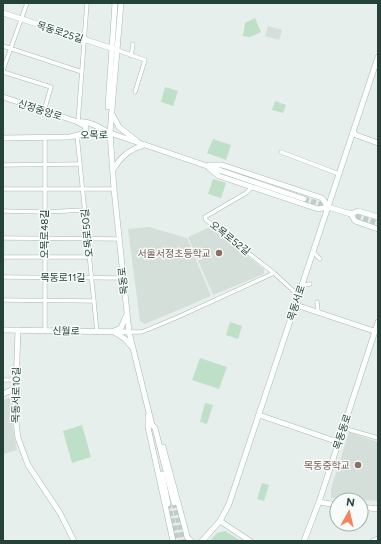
<svg xmlns="http://www.w3.org/2000/svg" width="381" height="544" font-family="Figtree,'Noto Sans KR',sans-serif">
<style>
.built{fill:#d4dfda}
.green{fill:#bfe0c8}
.lines{fill:none;stroke-linecap:round;stroke-linejoin:round}
.secondary-tunnel{stroke:#bfccc8;stroke-width:5;stroke-dasharray:5 2.5;stroke-linecap:butt}
.street-casing{stroke:#a8b8b2;stroke-width:4.5}
.secondary-casing{stroke:#a4bbb3;stroke-width:6}
.street{stroke:#fff;stroke-width:3.5}
.secondary{stroke:#fff;stroke-width:5}
.education-dot{fill:#8d6e63;stroke:#f7fbf9;stroke-width:1.5}
.labels{text-anchor:middle;dominant-baseline:central;stroke-width:3;stroke-linejoin:round;paint-order:stroke}
.street-label{font-size:10px;fill:#24423a;stroke:#f7fbf9}
.education-label{font-size:10px;fill:#785e54;stroke:#f7fbf9;text-anchor:end}
</style>
<rect width="100%" height="100%" fill="#e6efeb"/>
<g class="built">
<polygon points="268,26 282,30 279,40 265,36"/>
<polygon points="149,227 187,238 211,296 145,324 140,321 128,229"/>
<polygon points="210,227 264,269 264,274 213,295 188,237"/>
<polygon points="11,397 13,400 11,418 17,450 3,454 3,400"/>
<polygon points="349,432 378,442 378,501 331,498 331,489"/>
</g>
<g class="green">
<polygon points="255,18 261,32 250,37 243,36 245,23"/>
<polygon points="165,87 178,91 173,106 161,102"/>
<polygon points="275,101 286,105 283,113 272,110"/>
<polygon points="213,139 231,145 226,160 207,153"/>
<polygon points="213,179 226,183 221,198 208,194"/>
<polygon points="230,322 242,326 238,339 226,335"/>
<polygon points="200,358 227,367 219,389 192,380"/>
<polygon points="205,403 213,405 207,424 200,422"/>
<polygon points="82,425 91,457 72,463 63,431"/>
<polygon points="262,483 269,485 264,501 257,499"/>
<polygon points="225,531 241,541 210,541 217,533"/>
</g>
<g class="lines">
<g class="secondary-tunnel">
<polyline points="304,199 330,207"/>
<polyline points="349,214 378,223"/>
<polyline points="174,503 183,541"/>
<polyline points="168,504 178,541"/>
</g>
<defs>
<g id="street">
<polyline points="3,46 82,72"/>
<polyline points="117,50 145,60 135,92"/>
<polyline points="131,56 133,44"/>
<polyline points="3,70 27,3"/>
<polyline points="3,72 51,87 44,111"/>
<polyline points="78,122 87,3"/>
<polyline points="77,135 97,332"/>
<polyline points="45,137 45,331"/>
<polyline points="281,152 339,174"/>
<polyline points="3,165 80,164"/>
<polyline points="252,187 246,193 205,217 206,220 274,273 299,296"/>
<polyline points="3,189 114,189"/>
<polyline points="3,211 44,212 85,210"/>
<polyline points="3,238 119,239"/>
<polyline points="313,252 320,259"/>
<polyline points="3,257 89,257"/>
<polyline points="3,277 123,278"/>
<polyline points="302,285 310,284"/>
<polyline points="3,300 94,301"/>
<polyline points="317,302 318,312"/>
<polyline points="129,332 142,332 178,317 274,273"/>
<polyline points="3,380 17,380"/>
<polyline points="343,428 378,438"/>
</g>
<g id="secondary">
<polyline points="121,3 110,133 114,189 127,313 129,332 152,425 155,428 174,503"/>
<polyline points="3,13 114,49"/>
<path d="M3 97 78 122C88 120 101 128 109 133"/>
<polyline points="108,107 115,3"/>
<polyline points="112,114 119,127 137,141"/>
<polyline points="78,122 86,127 86,129 82,134"/>
<polyline points="353,132 356,135 378,143"/>
<polyline points="3,138 70,137 82,134 110,133 304,199"/>
<polyline points="209,165 222,165 322,198 328,207"/>
<polyline points="209,168 219,176 318,209 328,207 351,214 355,221 378,229"/>
<path d="M113 170C121 156 129 150 144 145"/>
<polyline points="351,214 358,211 378,217"/>
<polyline points="296,305 377,332"/>
<polyline points="3,330 129,332"/>
<polyline points="18,330 15,414 18,438 28,465 60,513 74,541"/>
<polyline points="114,331 121,328 126,316"/>
<polyline points="114,332 125,339 132,347"/>
<polyline points="3,394 16,388"/>
<polyline points="259,415 338,442"/>
<polyline points="148,416 148,427 173,541"/>
<polyline points="163,447 186,532 187,537 191,541"/>
<polyline points="162,474 168,504"/>
<polyline points="319,502 337,505"/>
<polyline points="361,507 378,509"/>
<polyline points="220,521 250,541"/>
<polyline points="202,541 220,521 229,504 378,57"/>
<polyline points="304,541 319,502 378,322"/>
<polyline points="373,541 378,539"/>
</g>
</defs>
<use href="#street" class="street-casing"/>
<use href="#secondary" class="secondary-casing"/>
<use href="#street" class="street"/>
<use href="#secondary" class="secondary"/>
</g>
<g class="education-dot">
<circle cx="219" cy="253" r="4"/>
<circle cx="358" cy="465" r="4"/>
</g>
<g class="labels">
<g class="street-label">
<text transform="translate(60 32) rotate(18)">목동로25길</text>
<text transform="translate(40 110) rotate(18)">신정중앙로</text>
<text transform="translate(94 135) rotate(-1)">오목로</text>
<text transform="translate(87 233) rotate(-96)">오목로50길</text>
<text transform="translate(44 234) rotate(-90)">오목로48길</text>
<text transform="translate(230 238) rotate(38)">오목로52길</text>
<text x="63" y="277">목동로11길</text>
<text transform="translate(123 281) rotate(-96)">목동로</text>
<text transform="translate(296 303) rotate(-72)">목동서로</text>
<text transform="translate(66 331) rotate(1)">신월로</text>
<text transform="translate(16 395) rotate(-89)">목동서로10길</text>
<text transform="translate(342 432) rotate(-72)">목동동로</text>
</g>
<g class="education-label">
<text x="211" y="253">서울서정초등학교</text>
<text x="350" y="465">목동중학교</text>
</g>
</g>
<rect width="381" height="544" fill="none" stroke="#24423a" stroke-width="8"/>
<g transform="translate(349 512) rotate(8)"><circle r="19" fill="#f7fbf9" stroke="#a3b1ad"/>
<path d="M0-3L7 15L0 10L-7 15Z" fill="#f4845f"/>
<text y="-6" font-size="11" font-weight="bold" text-anchor="middle" fill="#24423a">N</text>
</g>
</svg>
